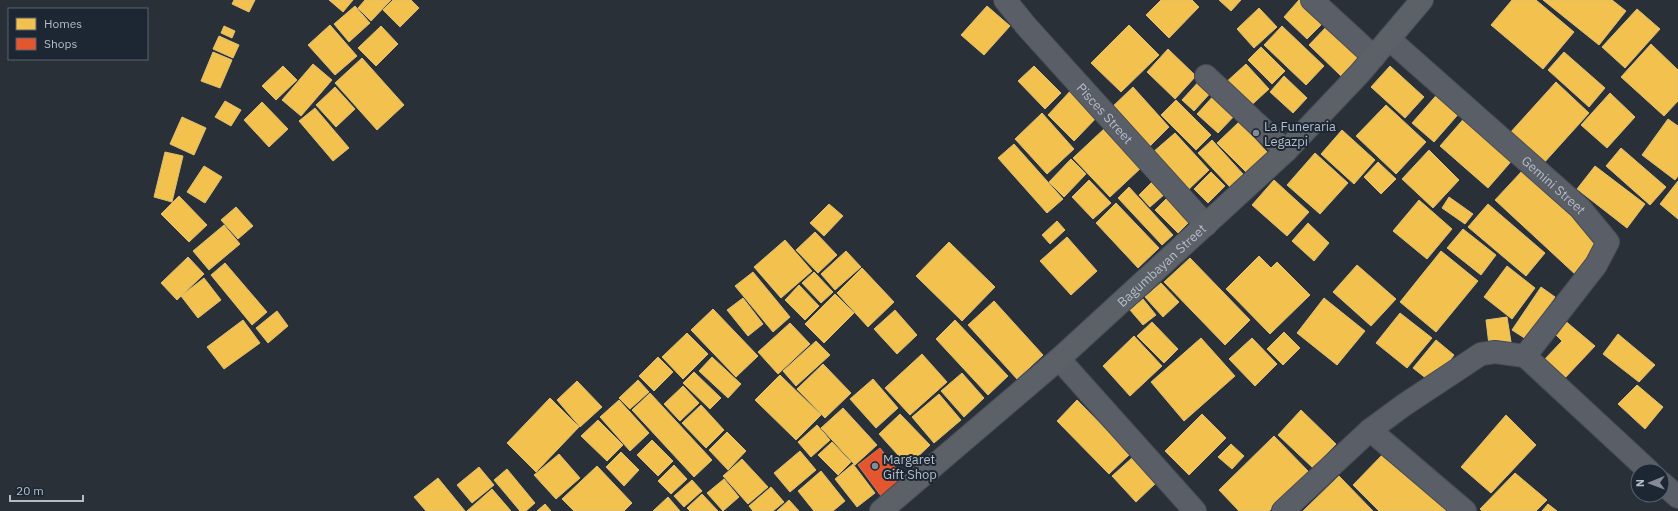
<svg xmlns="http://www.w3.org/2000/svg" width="1678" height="511" font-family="'IBM Plex Sans',sans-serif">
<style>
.homes{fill:#f2c14e;stroke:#dfc073}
.shops{fill:#e4572e;stroke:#d6755c}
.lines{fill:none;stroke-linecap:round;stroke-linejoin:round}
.minor-casing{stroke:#484c53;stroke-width:24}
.major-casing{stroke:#484c55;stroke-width:24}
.minor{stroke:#5a5e66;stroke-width:22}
.major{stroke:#5c6168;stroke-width:22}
.poi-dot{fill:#848b96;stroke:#1d2633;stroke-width:1.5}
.labels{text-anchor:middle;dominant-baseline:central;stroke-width:4;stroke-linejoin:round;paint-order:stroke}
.street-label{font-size:13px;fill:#b4bcc9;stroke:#1d2633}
.poi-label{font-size:13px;fill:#b4bcc9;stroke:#1d2633;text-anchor:start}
</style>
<rect width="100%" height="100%" fill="#2a3038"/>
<g class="homes">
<polygon points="234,0 255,0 249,12 232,4"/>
<polygon points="329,0 353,0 343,12"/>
<polygon points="365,0 391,0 371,21 358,8"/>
<polygon points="393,0 411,0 419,8 400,27 383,10"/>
<polygon points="1161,0 1192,0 1199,7 1169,38 1146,15"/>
<polygon points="1219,0 1241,0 1231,11"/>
<polygon points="1299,0 1308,0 1327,19 1307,39 1284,17"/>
<polygon points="1512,0 1536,0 1574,32 1543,69 1491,25"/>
<polygon points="1543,0 1612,0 1626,11 1599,45"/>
<polygon points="355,6 370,23 349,42 334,24"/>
<polygon points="987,6 1010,26 984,55 961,35"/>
<polygon points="1259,8 1277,27 1254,48 1237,29"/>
<polygon points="1637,9 1660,29 1625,68 1602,47"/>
<polygon points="330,25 357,56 335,75 308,45"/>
<polygon points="1129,25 1159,55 1121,92 1091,63"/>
<polygon points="1328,25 1360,56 1341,76 1309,45"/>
<polygon points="224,26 235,31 232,38 221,33"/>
<polygon points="381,26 398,44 376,66 358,48"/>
<polygon points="1282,26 1324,66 1306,85 1264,45"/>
<polygon points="219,36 239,45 233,58 213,49"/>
<polygon points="1651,44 1678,70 1678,101 1664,116 1621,77"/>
<polygon points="1261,47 1285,71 1272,84 1248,60"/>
<polygon points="1168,49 1196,76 1175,99 1147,72"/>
<polygon points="213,52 232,60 220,88 201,81"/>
<polygon points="1564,52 1605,88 1589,107 1548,70"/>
<polygon points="362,58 404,105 377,130 335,83"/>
<polygon points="313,64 332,80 301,116 282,100"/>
<polygon points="1246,64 1269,89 1246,110 1223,85"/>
<polygon points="283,66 297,80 276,100 262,86"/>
<polygon points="1034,66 1061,93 1045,109 1018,81"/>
<polygon points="1390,66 1424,97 1405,118 1371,87"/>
<polygon points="1284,76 1307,98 1293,113 1270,92"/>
<polygon points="1201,79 1213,90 1194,111 1182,100"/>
<polygon points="1556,82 1589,113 1542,165 1509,134"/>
<polygon points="335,87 355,109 336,127 316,105"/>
<polygon points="1074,87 1101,113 1074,141 1048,115"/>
<polygon points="1133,87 1169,127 1146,150 1109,110"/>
<polygon points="1441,90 1462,110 1434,142 1412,123"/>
<polygon points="1216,93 1237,113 1218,133 1197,114"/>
<polygon points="1610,93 1635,117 1607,148 1581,125"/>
<polygon points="1176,100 1211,135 1196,150 1161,115"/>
<polygon points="225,101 241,110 231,126 215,117"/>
<polygon points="262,102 288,129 269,147 244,120"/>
<polygon points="1386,105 1426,142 1396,174 1356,136"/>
<polygon points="315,108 349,148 333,161 299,121"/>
<polygon points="1042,113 1074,149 1047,174 1015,139"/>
<polygon points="1467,115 1515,157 1488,188 1440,146"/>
<polygon points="182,117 206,128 194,155 170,144"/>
<polygon points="1668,119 1678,126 1678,176 1675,180 1642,155"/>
<polygon points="1239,122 1268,153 1247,173 1217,143"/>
<polygon points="1105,128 1142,167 1110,197 1073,158"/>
<polygon points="1342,130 1375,160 1354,184 1321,154"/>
<polygon points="1175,133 1209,170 1187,191 1152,153"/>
<polygon points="1212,140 1243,174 1230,187 1198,153"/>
<polygon points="1014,144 1063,199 1047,213 998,158"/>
<polygon points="1621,148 1666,187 1650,205 1606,166"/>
<polygon points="1429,150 1459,180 1433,208 1402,179"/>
<polygon points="165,152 183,156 172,202 154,197"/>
<polygon points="1315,153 1348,183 1320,214 1287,185"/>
<polygon points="1071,159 1086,174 1064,197 1049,182"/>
<polygon points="1378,162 1396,179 1381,194 1364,177"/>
<polygon points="204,166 222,177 205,203 187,192"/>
<polygon points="1595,166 1645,204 1627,228 1577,189"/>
<polygon points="1523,170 1603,245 1576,275 1495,200"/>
<polygon points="1211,172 1225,186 1208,203 1194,189"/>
<polygon points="1089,180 1111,203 1093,219 1072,197"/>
<polygon points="1154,180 1166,193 1150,207 1139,195"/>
<polygon points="1274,180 1309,212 1287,236 1252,205"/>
<polygon points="1678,181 1678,219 1660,204"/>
<polygon points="1129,187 1173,235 1162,245 1118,198"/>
<polygon points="1171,194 1194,217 1178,233 1155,210"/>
<polygon points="179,196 207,225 189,242 161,214"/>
<polygon points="1449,197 1473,214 1465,224 1442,208"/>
<polygon points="1419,200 1452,229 1427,259 1393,231"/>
<polygon points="1116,203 1159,248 1138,268 1096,223"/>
<polygon points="829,204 843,216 824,236 810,223"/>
<polygon points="1488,204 1545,253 1526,276 1468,227"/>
<polygon points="236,207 253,226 238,239 221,220"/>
<polygon points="1057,221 1065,230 1050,244 1042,235"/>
<polygon points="1308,223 1329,243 1314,261 1292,241"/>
<polygon points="224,225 240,244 209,270 193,251"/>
<polygon points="1463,229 1496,255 1481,275 1447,248"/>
<polygon points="815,232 837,255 818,273 796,250"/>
<polygon points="1067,237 1097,271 1071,295 1040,261"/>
<polygon points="785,240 812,271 781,298 754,267"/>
<polygon points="949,242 995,287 962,321 916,276"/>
<polygon points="846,251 861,267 835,290 821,274"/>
<polygon points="1441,251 1478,281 1436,332 1400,302"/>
<polygon points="1259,256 1271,268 1277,262 1310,295 1270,334 1226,289"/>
<polygon points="188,257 204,274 177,300 161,283"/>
<polygon points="1190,258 1250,320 1225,345 1164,282"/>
<polygon points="225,263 267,312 252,325 211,275"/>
<polygon points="1357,265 1396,299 1371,326 1333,292"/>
<polygon points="1507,266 1535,288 1512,319 1484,297"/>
<polygon points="862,268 894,302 868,327 837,293"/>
<polygon points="753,272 790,317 773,332 735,286"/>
<polygon points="814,272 833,292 821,303 802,283"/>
<polygon points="204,278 221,300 198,318 181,296"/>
<polygon points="1161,283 1179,302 1163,317 1145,297"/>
<polygon points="799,285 819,306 805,320 785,300"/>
<polygon points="1541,287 1555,297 1526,339 1512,330"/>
<polygon points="835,294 854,313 824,343 805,324"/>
<polygon points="743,298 763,324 748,336 727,310"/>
<polygon points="1324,298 1365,331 1337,365 1297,333"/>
<polygon points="1143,299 1156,315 1143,325 1130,310"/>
<polygon points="994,301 1043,355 1017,379 968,325"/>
<polygon points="713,309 758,356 736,377 691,330"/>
<polygon points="895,310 917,335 897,354 874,329"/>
<polygon points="277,311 288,326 268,343 256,328"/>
<polygon points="1400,313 1432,338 1407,368 1376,343"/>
<polygon points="1507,317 1511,342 1489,345 1486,320"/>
<polygon points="1563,319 1595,346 1564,379 1544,360 1562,341 1553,332"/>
<polygon points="243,320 260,343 224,369 207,347"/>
<polygon points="955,320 1008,376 988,395 936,339"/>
<polygon points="1152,322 1178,349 1164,363 1137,336"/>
<polygon points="790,323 810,344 778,374 758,352"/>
<polygon points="1284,332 1300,348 1283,365 1267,349"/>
<polygon points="687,333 708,354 683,379 662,357"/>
<polygon points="1618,334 1655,365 1639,382 1603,354"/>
<polygon points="1134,336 1162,366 1130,396 1103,366"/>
<polygon points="1201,338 1235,376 1184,421 1151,382"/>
<polygon points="1252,338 1277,364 1255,386 1229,359"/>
<polygon points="1436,340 1454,355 1432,383 1413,368"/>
<polygon points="816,341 830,355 796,386 783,371"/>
<polygon points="922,354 947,382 910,415 885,388"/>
<polygon points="658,357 673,372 654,391 639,376"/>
<polygon points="712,357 741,384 728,398 699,371"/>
<polygon points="823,364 851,393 825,418 797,389"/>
<polygon points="694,372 721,398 710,409 683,383"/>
<polygon points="962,373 984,398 964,417 941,391"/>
<polygon points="780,375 821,415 796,440 755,400"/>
<polygon points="873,379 898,408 876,428 850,399"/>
<polygon points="638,380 649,392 630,409 619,398"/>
<polygon points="577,381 602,407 580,427 557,400"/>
<polygon points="1637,385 1663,407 1645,429 1618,404"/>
<polygon points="683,386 699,403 680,421 664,404"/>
<polygon points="650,393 712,460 694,477 632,410"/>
<polygon points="939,394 961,420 934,443 912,417"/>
<polygon points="550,398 579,427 536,472 507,443"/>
<polygon points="619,400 649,433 630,451 600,417"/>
<polygon points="1077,400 1130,454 1109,474 1057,421"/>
<polygon points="701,405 724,430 706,448 682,423"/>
<polygon points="843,408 877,445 855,465 821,428"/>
<polygon points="1301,410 1336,444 1313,468 1278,435"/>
<polygon points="900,414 930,445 908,466 879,434"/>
<polygon points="1202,414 1226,438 1189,475 1165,451"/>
<polygon points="1506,415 1536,445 1491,493 1461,467"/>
<polygon points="598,420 623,445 607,461 581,436"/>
<polygon points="817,425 830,440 811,457 798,442"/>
<polygon points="727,432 746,451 728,470 709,450"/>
<polygon points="1274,436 1309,472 1269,511 1239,511 1219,490"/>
<polygon points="652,440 673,461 658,476 637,455"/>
<polygon points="832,442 851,462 838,475 818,455"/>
<polygon points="1231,444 1244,456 1232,469 1218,457"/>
<polygon points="800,451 816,470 790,492 774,473"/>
<polygon points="1386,451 1443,507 1447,511 1379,511 1353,485"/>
<polygon points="621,452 639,470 624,486 606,467"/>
<polygon points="559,454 580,478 556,499 534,475"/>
<polygon points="1133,457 1157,482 1136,502 1112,476"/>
<polygon points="742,459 768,487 748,504 723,476"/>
<polygon points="853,464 875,493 857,507 835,479"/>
<polygon points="674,465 687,479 671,494 658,481"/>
<polygon points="597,466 632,503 624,511 574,511 562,499"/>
<polygon points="479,467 494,485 472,503 457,485"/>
<polygon points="507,469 535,503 526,511 520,511 494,480"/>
<polygon points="821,471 845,501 833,511 814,511 798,491"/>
<polygon points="1515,473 1547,500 1536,511 1482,511 1480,509"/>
<polygon points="1339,476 1373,511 1303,511"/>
<polygon points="438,478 465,511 426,511 414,497"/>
<polygon points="724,479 739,497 723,511 707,493"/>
<polygon points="692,480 702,491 684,507 674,496"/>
<polygon points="771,487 784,502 773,511 753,511 749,506"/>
<polygon points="492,489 511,511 467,511"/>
<polygon points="702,494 718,511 690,511 687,508"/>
<polygon points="668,497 680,511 653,511"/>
<polygon points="789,500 799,511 777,511"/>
<polygon points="545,504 551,511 537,511"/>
<polygon points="1548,504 1557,511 1542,511"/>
</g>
<polygon class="shops" points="880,448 906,482 884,500 858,465"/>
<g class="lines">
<defs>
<g id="minor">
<path id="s1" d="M1005 0 1027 27 1206 225"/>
<polyline points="1312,0 1374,57"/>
<path id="s2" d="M1389 39 1580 208 1608 242 1596 265 1525 356"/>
<polyline points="1206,76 1286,151"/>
<polyline points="1059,359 1195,511"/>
<polyline points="1370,430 1465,511"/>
<polyline points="1662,483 1678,497"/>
<polyline points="1283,511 1370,430 1404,405 1481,354 1495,352 1525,356 1649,471"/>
</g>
<g id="major">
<path id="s3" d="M881 511 1059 359 1286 151 1360 73 1422 0"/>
</g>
</defs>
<use href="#minor" class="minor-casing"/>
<use href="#major" class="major-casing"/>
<use href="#minor" class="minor"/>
<use href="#major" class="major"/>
</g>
<g class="poi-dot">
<circle cx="1256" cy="133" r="4"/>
<circle cx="875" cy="466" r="4"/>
</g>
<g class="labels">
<g class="street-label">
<text stroke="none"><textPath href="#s1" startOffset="151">Pisces Street</textPath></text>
<text stroke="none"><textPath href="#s2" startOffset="220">Gemini Street</textPath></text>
<text stroke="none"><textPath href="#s3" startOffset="373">Bagumbayan Street</textPath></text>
</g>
<g class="poi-label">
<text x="1264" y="126">La Funeraria<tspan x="1264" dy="15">Legazpi</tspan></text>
<text x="883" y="459">Margaret<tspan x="883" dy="15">Gift Shop</tspan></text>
</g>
</g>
<rect x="8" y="8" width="140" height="52" fill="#1d2633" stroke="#59626f"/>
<rect x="16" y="18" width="20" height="12" fill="#f2c14e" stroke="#59626f"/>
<text x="44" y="28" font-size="12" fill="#b4bcc9">Homes</text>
<rect x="16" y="38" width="20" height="12" fill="#e4572e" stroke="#59626f"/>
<text x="44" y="48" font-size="12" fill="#b4bcc9">Shops</text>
<g transform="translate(1650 483) rotate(269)"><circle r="19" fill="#1d2633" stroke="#59626f"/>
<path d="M0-3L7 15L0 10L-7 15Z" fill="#848b96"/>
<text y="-6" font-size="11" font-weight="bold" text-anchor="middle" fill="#b4bcc9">N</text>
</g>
<path d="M10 495v6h73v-6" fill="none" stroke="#b4bcc9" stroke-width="2"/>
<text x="16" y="495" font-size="12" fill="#b4bcc9" stroke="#1d2633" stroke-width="3" paint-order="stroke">20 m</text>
</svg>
